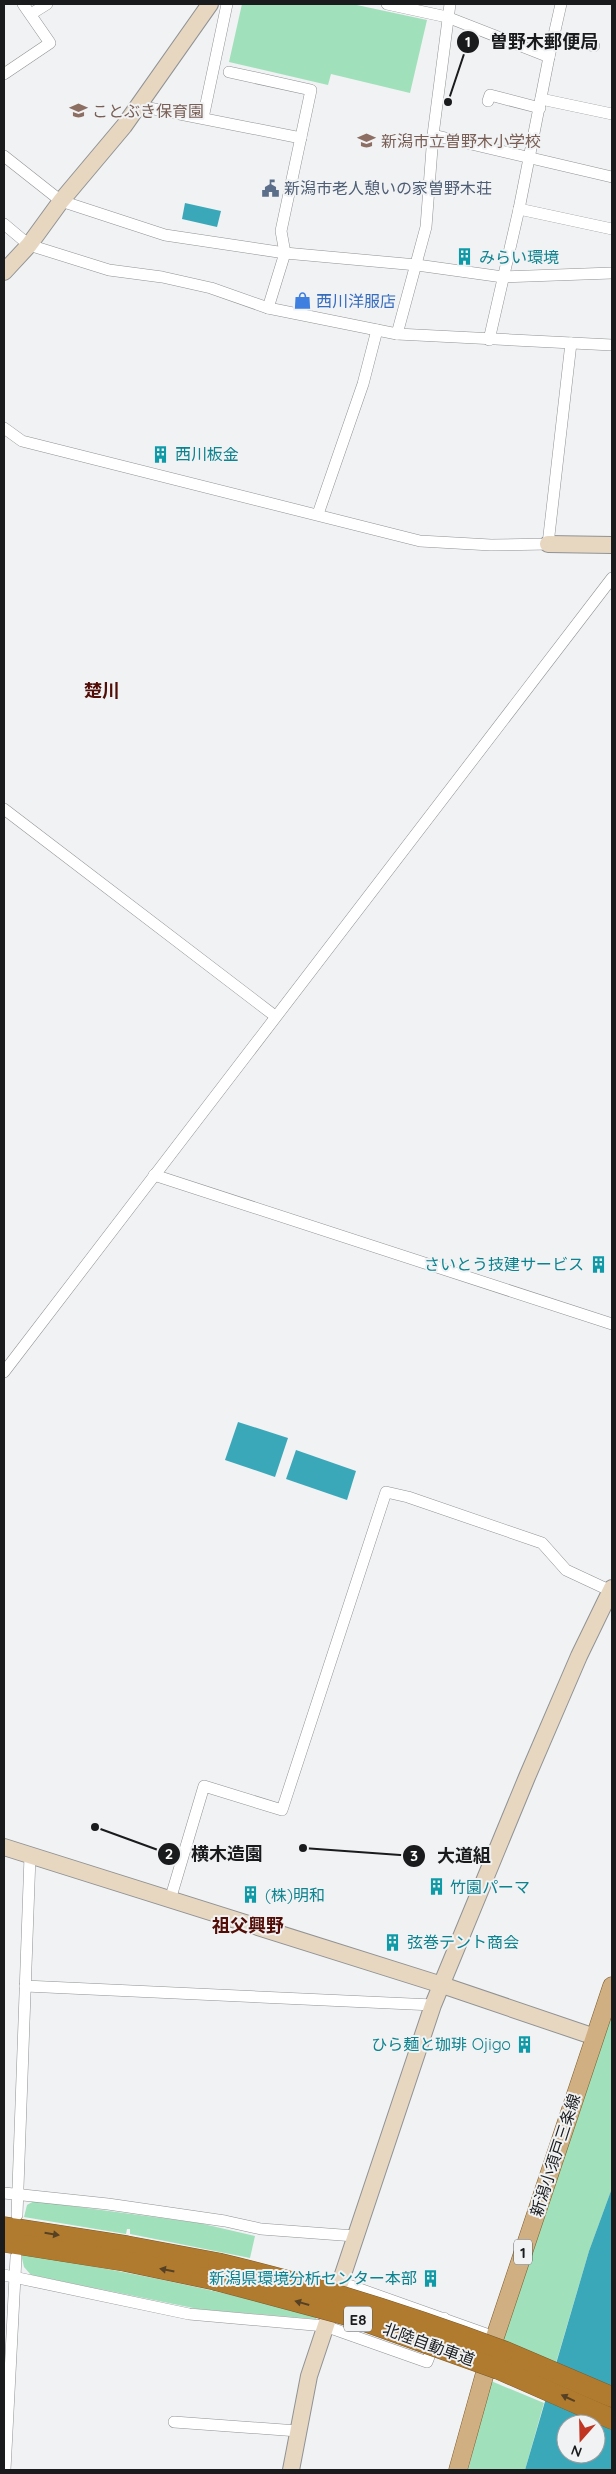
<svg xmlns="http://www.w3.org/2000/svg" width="616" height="2474" font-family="Quicksand,'Noto Sans JP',sans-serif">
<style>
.green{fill:#a0e0bb}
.water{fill:#3ba8ba;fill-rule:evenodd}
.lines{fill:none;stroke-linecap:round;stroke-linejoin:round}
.street-casing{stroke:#909294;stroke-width:12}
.secondary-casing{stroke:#909294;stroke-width:18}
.primary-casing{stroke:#7c5928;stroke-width:19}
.highway-casing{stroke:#7c5928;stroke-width:21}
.street{stroke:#fff;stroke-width:11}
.secondary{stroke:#e7d7c1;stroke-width:16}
.primary{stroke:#d0b082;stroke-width:18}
.highway{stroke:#b07b2f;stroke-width:20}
.highway-bridge-casing{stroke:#7c5928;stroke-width:21;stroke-linecap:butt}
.highway-bridge{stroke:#b07b2f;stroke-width:20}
.oneway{fill:#564124}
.labels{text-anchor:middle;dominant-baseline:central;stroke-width:4;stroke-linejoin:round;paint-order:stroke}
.shield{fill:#f1f2f4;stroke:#5a5c5d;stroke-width:1}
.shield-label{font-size:15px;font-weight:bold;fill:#1a1b1c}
.education-label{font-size:16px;fill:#785e54;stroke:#f1f2f4;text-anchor:start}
.service-label{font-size:16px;fill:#4e5e75;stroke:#f1f2f4;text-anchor:start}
.culture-label{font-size:16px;fill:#0d838f;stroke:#f1f2f4;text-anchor:start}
.shop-label{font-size:16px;fill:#366cbe;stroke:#f1f2f4;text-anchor:start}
.street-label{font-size:16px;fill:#1a1b1c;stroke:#f1f2f4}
.neighbourhood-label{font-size:18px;font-weight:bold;fill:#510d06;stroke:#f1f2f4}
.leader{fill:none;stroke:#1a1b1c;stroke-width:2}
.callout-dot{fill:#1a1b1c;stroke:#f1f2f4;stroke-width:2}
.mark-label{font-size:15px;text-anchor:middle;font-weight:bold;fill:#fff}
.callout-label{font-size:18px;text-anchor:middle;font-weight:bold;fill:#1a1b1c;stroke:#f1f2f4;stroke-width:4;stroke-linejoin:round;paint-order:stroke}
</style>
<rect width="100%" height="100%" fill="#f1f2f4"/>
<g class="green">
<polygon points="242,4 352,4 427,20 410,93 331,74 328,85 229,62"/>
<polygon points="612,2013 612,2188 589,2251 556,2363 501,2341"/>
<polygon points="34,2201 199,2223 255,2236 250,2258 130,2234 130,2229 127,2229 126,2234 24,2217 27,2205"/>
<path d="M21 2254C121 2270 219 2290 317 2317L316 2319 198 2309 31 2275 24 2267Z"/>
<polygon points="491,2381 544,2403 525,2470 468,2470"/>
</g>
<g class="water">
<polygon points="185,203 221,211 217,227 182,219"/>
<polygon points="238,1422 288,1438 275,1477 225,1460"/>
<polygon points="296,1450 356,1471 347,1500 286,1479"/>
<path d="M612 2188V2470H525L589 2251ZM566 2424H596V2454H566Z"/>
</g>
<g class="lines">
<defs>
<g id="street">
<polyline points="387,4 447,17 549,57"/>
<polyline points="31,14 47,4"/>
<polyline points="554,37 594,46"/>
<polyline points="229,72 311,90 281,231 285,253 268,308"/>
<polyline points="4,74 50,43 23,4"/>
<polyline points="541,99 612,114"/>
<polyline points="488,101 490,95 540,108"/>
<polyline points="139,106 301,138"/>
<polyline points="203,118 227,4"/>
<polyline points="433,135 612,177"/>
<polyline points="4,156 61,201 165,235 285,253 417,265 503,277 612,273"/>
<polyline points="519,209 612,229"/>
<polyline points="4,224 29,245 109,270 162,277 211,288 268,308 397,334 612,345"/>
<polyline points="397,334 426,227 433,135 450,4"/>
<polyline points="489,340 519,209 549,57 561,4"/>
<polyline points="4,428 22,441 420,541 491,545 548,544 571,343"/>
<polyline points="318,514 363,384 377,330"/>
<polyline points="4,809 275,1016"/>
<polyline points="154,1175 612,1324"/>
<polyline points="4,1372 612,578"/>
<polyline points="170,1900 204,1786 282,1810 386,1492 408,1497 542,1543 566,1570 611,1591"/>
<polyline points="25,1986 433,2005"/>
<polyline points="4,2193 108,2204 225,2221 261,2229 355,2236"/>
<polyline points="17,2215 30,1856"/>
<polyline points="4,2275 189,2314 325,2326 427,2362 444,2318"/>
<polyline points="340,2282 486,2334"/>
<polyline points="174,2422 298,2431"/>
<polyline points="5,2470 16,2257"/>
</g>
<g id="secondary">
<polyline points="4,272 29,245 61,201 124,126 210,4"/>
<polyline points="548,544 612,545"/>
<polyline points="4,1847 442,1985 595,2037"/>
<polyline points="291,2470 309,2376 433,2005 527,1777 579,1656 612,1588"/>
</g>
<polyline id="primary" points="458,2470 495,2337 612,1986"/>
<g id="highway">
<polyline points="4,2227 127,2246 218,2263"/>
<polyline points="4,2242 124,2261 215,2280"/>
<polyline points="504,2351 612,2397"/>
<polyline points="498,2369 612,2419"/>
</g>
</defs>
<use href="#street" class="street-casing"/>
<use href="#secondary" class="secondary-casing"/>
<use href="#primary" class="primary-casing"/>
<use href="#highway" class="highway-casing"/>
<use href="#street" class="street"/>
<use href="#secondary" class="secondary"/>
<use href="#primary" class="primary"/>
<use href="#highway" class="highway"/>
<defs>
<g id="highway-bridge">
<path d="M218 2263C316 2286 410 2316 504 2351"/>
<polyline points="215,2280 350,2316 498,2369"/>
</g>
</defs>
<use href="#highway-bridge" class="highway-bridge-casing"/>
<use href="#highway-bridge" class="highway-bridge"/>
</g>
<defs><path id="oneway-solid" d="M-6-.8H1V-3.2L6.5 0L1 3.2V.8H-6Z" transform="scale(1.25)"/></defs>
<g class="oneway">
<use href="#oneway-solid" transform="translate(52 2234) rotate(9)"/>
<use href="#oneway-solid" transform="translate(167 2270) rotate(-169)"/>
<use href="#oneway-solid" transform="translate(302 2303) rotate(-164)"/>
<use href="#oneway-solid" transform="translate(568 2398) rotate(-155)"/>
</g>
<defs>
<symbol id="school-bare" viewBox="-9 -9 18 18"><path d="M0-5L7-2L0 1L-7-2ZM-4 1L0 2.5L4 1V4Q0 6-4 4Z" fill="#8d6e63" stroke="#f1f2f4" stroke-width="2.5" paint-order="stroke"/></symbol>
<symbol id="civic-bare" viewBox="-9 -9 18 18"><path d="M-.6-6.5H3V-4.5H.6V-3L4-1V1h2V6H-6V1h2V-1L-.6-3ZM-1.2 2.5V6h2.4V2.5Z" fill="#5c6f8a" stroke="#f1f2f4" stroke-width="2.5" paint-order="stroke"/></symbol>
<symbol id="building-bare" viewBox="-9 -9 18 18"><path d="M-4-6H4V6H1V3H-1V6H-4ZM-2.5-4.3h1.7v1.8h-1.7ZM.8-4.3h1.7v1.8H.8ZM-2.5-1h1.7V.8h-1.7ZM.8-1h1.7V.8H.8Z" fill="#0f9aa8" stroke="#f1f2f4" stroke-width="2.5" paint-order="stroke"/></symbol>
<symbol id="shop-bare" viewBox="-9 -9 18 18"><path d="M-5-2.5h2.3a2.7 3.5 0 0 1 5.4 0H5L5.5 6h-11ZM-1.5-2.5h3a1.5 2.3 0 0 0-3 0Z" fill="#3f7fe0" stroke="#f1f2f4" stroke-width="2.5" paint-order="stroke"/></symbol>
</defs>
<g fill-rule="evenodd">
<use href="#school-bare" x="66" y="98" width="25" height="25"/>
<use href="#school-bare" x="354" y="128" width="25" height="25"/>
<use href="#civic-bare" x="258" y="176" width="25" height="25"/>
<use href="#building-bare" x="452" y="244" width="25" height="25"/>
<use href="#shop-bare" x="290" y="288" width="25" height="25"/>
<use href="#building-bare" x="148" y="442" width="25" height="25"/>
<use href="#building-bare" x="586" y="1252" width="25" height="25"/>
<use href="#building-bare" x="424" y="1874" width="25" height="25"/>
<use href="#building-bare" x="238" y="1882" width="25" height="25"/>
<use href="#building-bare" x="380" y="1930" width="25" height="25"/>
<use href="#building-bare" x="512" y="2032" width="25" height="25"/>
<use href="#building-bare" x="418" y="2266" width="25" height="25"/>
</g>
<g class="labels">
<g class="shield">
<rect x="514" y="2239.5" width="18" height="25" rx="4"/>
<rect x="344" y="2306.5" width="28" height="25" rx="4"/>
</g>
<g class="shield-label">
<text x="523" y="2252">1</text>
<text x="358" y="2319">E8</text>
</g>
<g class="education-label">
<text x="92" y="111">ことぶき保育園</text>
<text x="381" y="141">新潟市立曽野木小学校</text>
</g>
<g class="service-label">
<text x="284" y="188">新潟市老人憩いの家曽野木荘</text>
</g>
<g class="culture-label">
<text x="479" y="257">みらい環境</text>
<text x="175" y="454">西川板金</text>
<text x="584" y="1264" text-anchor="end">さいとう技建サービス</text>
<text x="450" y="1887">竹園パーマ</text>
<text x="265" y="1895">(株)明和</text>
<text x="407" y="1942">弦巻テント商会</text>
<text x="511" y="2044" text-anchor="end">ひら麺と珈琲 Ojigo</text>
<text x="417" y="2278" text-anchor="end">新潟県環境分析センター本部</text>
</g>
<g class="shop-label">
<text x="316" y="301">西川洋服店</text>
</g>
<g class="street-label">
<text transform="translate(555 2155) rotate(-72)">新潟小須戸三条線</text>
<text transform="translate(429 2344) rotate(20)">北陸自動車道</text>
</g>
<g class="neighbourhood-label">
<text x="102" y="690">楚川</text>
<text x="248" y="1925">祖父興野</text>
</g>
</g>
<path class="leader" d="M448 102L468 42M95 1827L169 1854M303 1848L414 1856"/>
<g class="callout-dot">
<circle cx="448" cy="102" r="5"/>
<circle cx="95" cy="1827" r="5"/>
<circle cx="303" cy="1848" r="5"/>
<circle cx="468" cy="42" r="12"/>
<circle cx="169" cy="1854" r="12"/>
<circle cx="414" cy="1856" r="12"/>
</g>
<g class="mark-label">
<text x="468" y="47">1</text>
<text x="169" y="1859">2</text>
<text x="414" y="1861">3</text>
</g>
<g class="callout-label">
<text x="544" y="48">曽野木郵便局</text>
<text x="227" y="1860">横木造園</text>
<text x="464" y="1862">大道組</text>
</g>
<rect width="616" height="2474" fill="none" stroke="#1a1b1c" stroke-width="10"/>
<g transform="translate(581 2439) rotate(200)"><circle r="24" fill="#f1f2f4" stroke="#9b9c9e"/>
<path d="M0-4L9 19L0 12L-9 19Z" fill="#c13523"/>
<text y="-8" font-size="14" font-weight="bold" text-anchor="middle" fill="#1a1b1c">N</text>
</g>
</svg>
